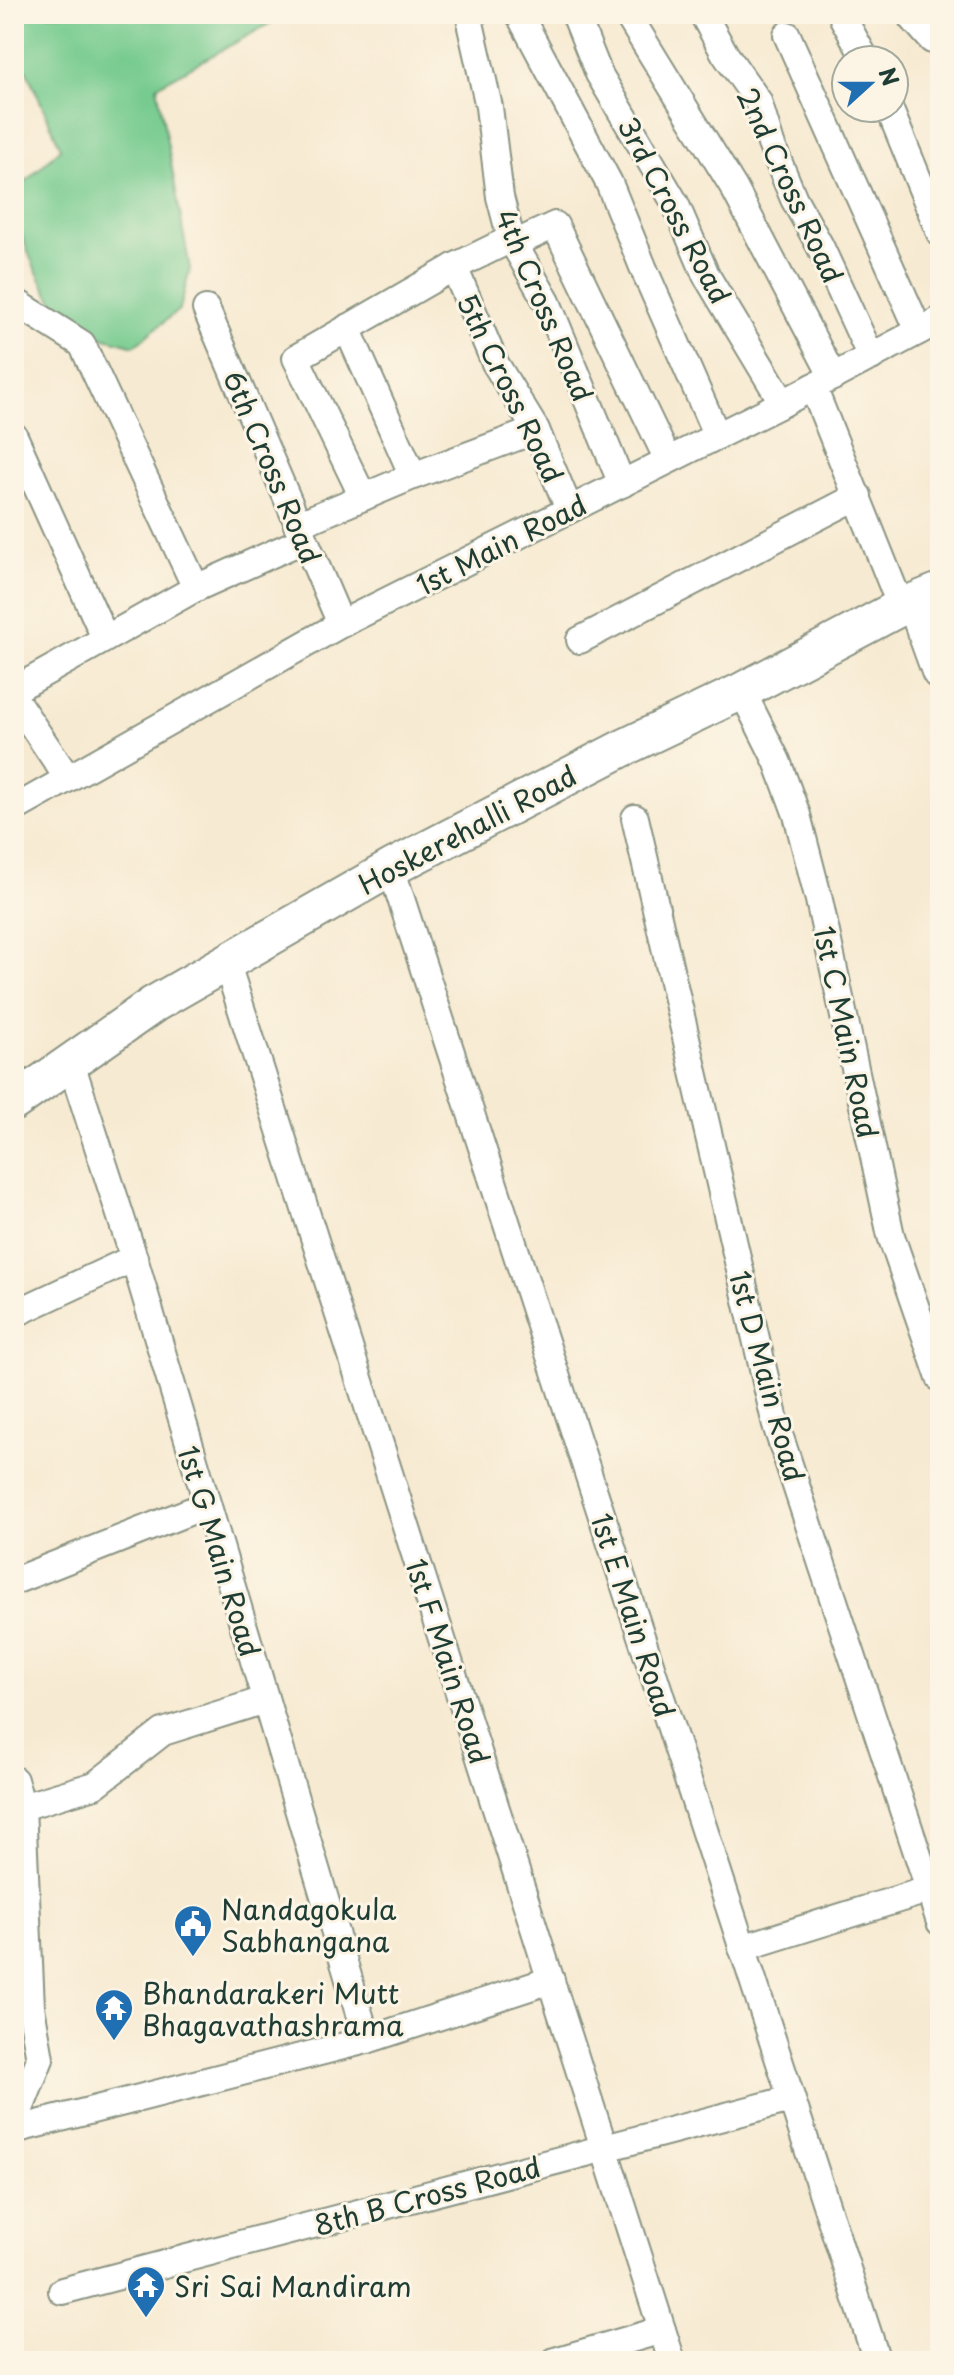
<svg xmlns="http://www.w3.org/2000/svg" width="954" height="2375" font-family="'Playpen Sans',sans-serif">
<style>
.green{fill:#76cb8f;stroke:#4a8462;stroke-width:2}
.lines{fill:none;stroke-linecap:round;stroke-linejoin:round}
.street-casing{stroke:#8b9483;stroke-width:30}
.secondary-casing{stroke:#8b9483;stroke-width:40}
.street{stroke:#fff;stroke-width:26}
.secondary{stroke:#fff;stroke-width:36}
.labels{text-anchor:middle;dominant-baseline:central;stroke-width:6;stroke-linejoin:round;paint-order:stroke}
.street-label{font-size:28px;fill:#1f3d34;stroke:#fcf5e5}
.poi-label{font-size:28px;fill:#1f3d34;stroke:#fcf5e5;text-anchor:start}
</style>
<rect width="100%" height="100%" fill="#fcf5e5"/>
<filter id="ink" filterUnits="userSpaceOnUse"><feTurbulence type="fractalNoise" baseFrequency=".0125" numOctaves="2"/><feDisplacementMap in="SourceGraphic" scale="16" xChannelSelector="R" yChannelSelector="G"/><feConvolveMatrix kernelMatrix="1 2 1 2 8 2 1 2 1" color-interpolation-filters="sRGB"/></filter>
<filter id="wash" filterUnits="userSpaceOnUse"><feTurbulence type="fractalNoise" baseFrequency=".006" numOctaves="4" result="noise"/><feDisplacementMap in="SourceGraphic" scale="32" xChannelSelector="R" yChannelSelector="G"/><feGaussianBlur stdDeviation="1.8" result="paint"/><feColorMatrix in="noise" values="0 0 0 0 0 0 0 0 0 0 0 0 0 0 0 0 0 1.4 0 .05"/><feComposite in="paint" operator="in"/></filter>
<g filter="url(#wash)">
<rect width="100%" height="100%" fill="#f7ead2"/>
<path class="green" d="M14 14H287L157 86 190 269 180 309 134 346C119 341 86 335 75 326 45 302 14 230 14 193L61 148 14 42Z"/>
</g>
<g filter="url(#ink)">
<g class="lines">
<defs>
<g id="street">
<polyline points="519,14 609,183 643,267 717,436"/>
<polyline points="575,14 599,74 675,203 706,275 783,403"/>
<polyline points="627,14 734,188 833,377"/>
<polyline points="909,14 932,40"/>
<polyline points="705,18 725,54 758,101 771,144 794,199 820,246 871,357"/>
<polyline points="843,18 866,60"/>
<polyline points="471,27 489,107 500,197 511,239 547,302 622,484"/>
<polyline points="787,35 919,331"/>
<polyline points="889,108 940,233"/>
<polyline points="514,244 555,225 668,460"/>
<polyline points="454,267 495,363 536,430 569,509"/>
<polyline points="14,301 82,344 196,588 303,540"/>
<polyline points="206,309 341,624"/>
<polyline points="347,328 413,476"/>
<polyline points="813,387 901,607"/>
<polyline points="14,436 105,638"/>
<polyline points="363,497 296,358 454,267 511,239"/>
<polyline points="297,525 413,476 536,430"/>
<polyline points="580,640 858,496"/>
<polyline points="14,690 196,588"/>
<polyline points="742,691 777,761 797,815 819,900 891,1236 940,1378"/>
<polyline points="14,698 67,777"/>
<polyline points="14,809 341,624 783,403 940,320"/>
<polyline points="635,818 776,1425 940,1922"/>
<polyline points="391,868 877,2361"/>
<polyline points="226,961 672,2361"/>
<polyline points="71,1063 134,1258 367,2040"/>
<polyline points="14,1314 134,1258"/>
<polyline points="14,1581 206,1505"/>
<polyline points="14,1780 22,1807 31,2007 40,2059 14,2124"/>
<polyline points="22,1807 95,1785 163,1732 265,1700"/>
<polyline points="742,1948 940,1886"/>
<polyline points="14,2130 367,2040 551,1980"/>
<polyline points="62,2291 791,2099"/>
<polyline points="555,2361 662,2330"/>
</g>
<g id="secondary">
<polyline points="915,602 940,671"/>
<polyline points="14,1102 154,1004 391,868 621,749 742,691 901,607 940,591"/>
</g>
</defs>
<use href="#street" class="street-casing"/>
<use href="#secondary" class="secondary-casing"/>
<use href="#street" class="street"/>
<use href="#secondary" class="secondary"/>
</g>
</g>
<defs>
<symbol id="civic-pin" viewBox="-11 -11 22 30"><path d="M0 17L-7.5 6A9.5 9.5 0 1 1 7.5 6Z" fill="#1f6fb2" stroke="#fcf5e5"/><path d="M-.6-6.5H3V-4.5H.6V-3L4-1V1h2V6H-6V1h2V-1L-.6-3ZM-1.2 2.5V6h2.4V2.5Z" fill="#fff"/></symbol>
<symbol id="temple-pin" viewBox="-11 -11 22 30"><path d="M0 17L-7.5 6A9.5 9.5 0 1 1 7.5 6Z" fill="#1f6fb2" stroke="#fcf5e5"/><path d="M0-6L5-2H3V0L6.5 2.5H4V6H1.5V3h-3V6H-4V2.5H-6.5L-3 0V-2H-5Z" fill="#fff"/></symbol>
</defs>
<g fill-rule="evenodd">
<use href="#civic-pin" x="171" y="1902" width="44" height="60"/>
<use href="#temple-pin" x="92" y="1986" width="44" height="60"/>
<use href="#temple-pin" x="124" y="2263" width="44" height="60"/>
</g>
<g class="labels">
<g class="street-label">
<text transform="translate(791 185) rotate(65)">2nd Cross Road</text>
<text transform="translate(675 210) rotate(62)">3rd Cross Road</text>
<text transform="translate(545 305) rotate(67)">4th Cross Road</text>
<text transform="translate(511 388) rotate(64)">5th Cross Road</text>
<text transform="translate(273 467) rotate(67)">6th Cross Road</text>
<text transform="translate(501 544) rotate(-27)">1st Main Road</text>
<text transform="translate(467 829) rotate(-28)">Hoskerehalli Road</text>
<text transform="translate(847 1032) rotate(78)">1st C Main Road</text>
<text transform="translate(768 1376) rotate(75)">1st D Main Road</text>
<text transform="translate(220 1551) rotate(73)">1st G Main Road</text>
<text transform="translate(634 1615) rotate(72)">1st E Main Road</text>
<text transform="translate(449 1661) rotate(72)">1st F Main Road</text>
<text transform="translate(427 2195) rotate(-15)">8th B Cross Road</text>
</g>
<g class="poi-label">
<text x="221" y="1908">Nandagokula<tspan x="221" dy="32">Sabhangana</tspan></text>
<text x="142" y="1992">Bhandarakeri Mutt<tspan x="142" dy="32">Bhagavathashrama</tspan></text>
<text x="174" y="2285">Sri Sai Mandiram</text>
</g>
</g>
<rect width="954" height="2375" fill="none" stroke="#fcf5e5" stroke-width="48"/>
<g transform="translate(870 84) rotate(69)"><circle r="38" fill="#fcf5e5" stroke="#a4ab9e" stroke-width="2"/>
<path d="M0-6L14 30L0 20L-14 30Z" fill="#1f6fb2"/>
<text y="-12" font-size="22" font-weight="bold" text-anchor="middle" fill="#1f3d34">N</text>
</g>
</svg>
